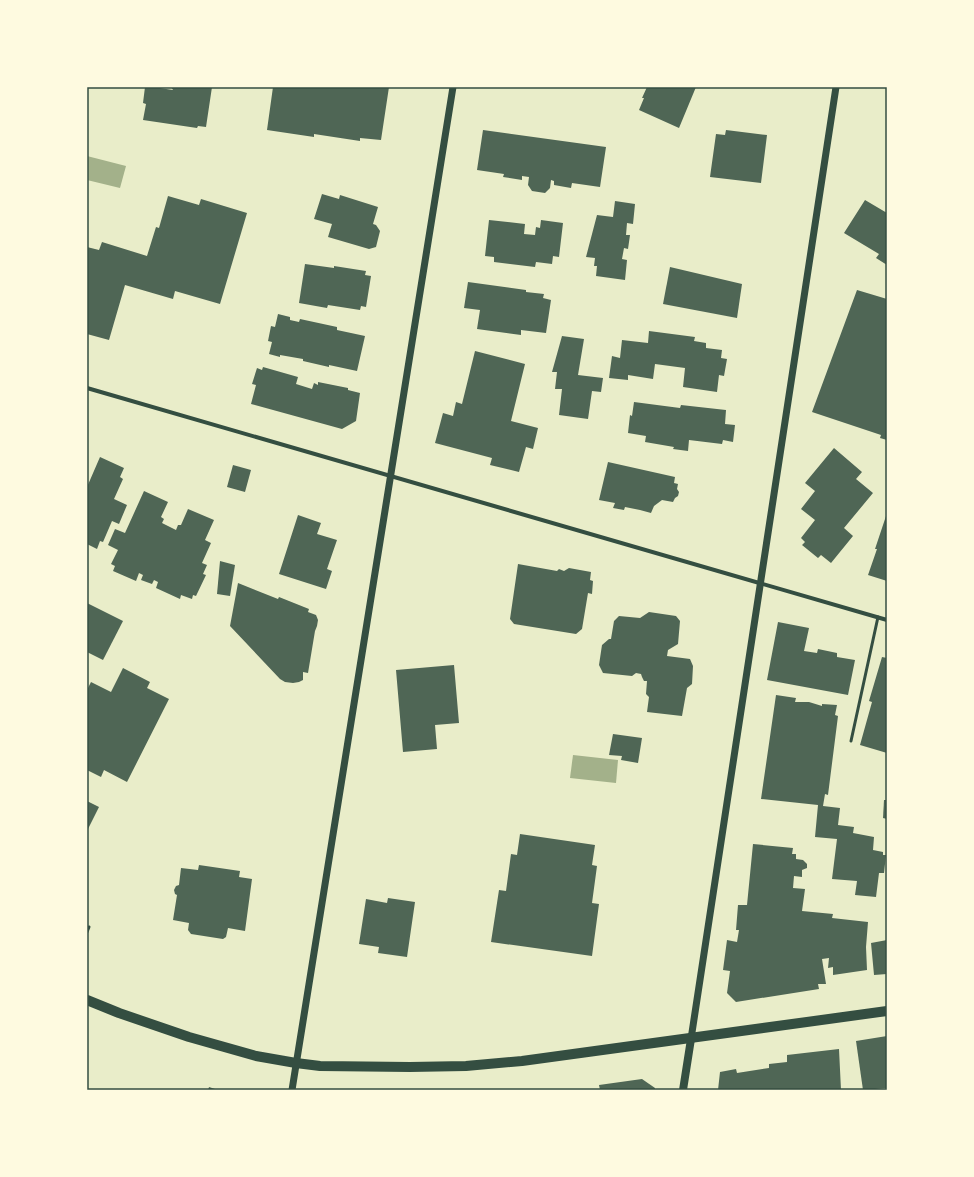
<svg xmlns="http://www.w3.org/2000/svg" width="974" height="1177" font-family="'Open Sans',sans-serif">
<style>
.water{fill:#a3b18a}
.building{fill:#4f6655}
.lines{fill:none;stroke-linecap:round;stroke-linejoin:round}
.service{stroke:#344e41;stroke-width:3}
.minor{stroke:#344e41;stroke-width:4}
.tertiary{stroke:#344e41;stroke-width:7}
.secondary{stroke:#344e41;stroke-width:8}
.primary{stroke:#344e41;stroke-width:10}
.neatline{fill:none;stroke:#344e41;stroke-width:1.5}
</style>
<rect width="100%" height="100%" fill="#e9edc9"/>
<g class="water">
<polygon points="87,156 126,166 120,188 87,180"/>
<polygon points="573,755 618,760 616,783 570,778"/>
</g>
<g class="building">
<polygon points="145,87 153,87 173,90 171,87 212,87 206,127 198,126 197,128 143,120 146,104 143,103"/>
<polygon points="273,87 389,87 381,140 360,138 360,141 314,134 314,137 267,130"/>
<polygon points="647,87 696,87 679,128 639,110 644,98 642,98"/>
<polygon points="483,130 606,147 600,187 572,183 571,188 554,185 554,181 551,180 550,188 545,193 532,191 528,185 529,177 522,176 522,180 503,177 504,174 477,170"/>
<polygon points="726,130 767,135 761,183 710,177 716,134 725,135"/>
<polygon points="322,194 339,199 340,195 378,207 373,224 376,225 380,231 376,247 369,249 328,237 332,224 314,219"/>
<polygon points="168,196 199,205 201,199 247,213 220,304 175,291 173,299 125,285 109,340 87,334 87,247 99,250 102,242 147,256 156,227 159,228"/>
<polygon points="865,200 887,213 887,265 876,258 879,254 844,233"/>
<polygon points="615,201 635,204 633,224 627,223 626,235 630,235 628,249 624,248 622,259 627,260 625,280 596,276 597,266 594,266 595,258 586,257 597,215 613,217"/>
<polygon points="489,220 525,224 524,234 535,235 536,227 540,228 541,220 563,223 559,257 553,256 552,264 536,262 535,267 494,262 494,257 485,256"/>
<polygon points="305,264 334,268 334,266 366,271 365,275 371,276 366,307 361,306 360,310 328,305 327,308 299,303"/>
<polygon points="670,267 742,284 737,318 663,304"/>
<polygon points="468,282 526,290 526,292 544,294 543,298 551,300 546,333 521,330 521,335 477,329 480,310 464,308"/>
<polygon points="857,290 887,299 887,440 880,438 881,435 812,412"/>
<polygon points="278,314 290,317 290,320 299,322 300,319 337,327 337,330 365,336 357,371 329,365 329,367 303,361 303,359 280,355 280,357 269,354 272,342 268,341 271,326 275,327"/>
<polygon points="649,331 695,337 694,341 706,343 706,348 722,350 721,358 727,359 724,376 719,375 717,392 683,387 685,368 655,364 653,379 628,375 628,380 609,378 612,356 620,358 622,340 648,343"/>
<polygon points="562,336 584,339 578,375 603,378 601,392 592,391 588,419 559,415 562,389 555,389 557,372 552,372"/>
<polygon points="475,351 525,364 511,421 538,428 533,449 526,447 519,472 490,465 492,458 435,443 443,413 453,416 456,402 462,404"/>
<polygon points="263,367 298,377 296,384 312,389 314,383 318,385 318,382 348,388 348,390 360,393 356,421 342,429 251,404 256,385 252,384 257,368 262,370"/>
<polygon points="634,402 680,408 681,405 726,410 725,424 735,425 733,442 723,440 722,444 689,440 688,451 673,449 674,447 645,442 646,436 628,433 630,415 632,416"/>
<polygon points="834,448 862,472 856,479 873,493 844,528 853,536 831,563 821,555 818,558 802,545 805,542 801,538 815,520 801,509 815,491 805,483"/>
<polygon points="100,457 124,468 120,477 123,479 114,499 127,505 119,524 112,521 103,542 100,541 97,549 87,544 87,487"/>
<polygon points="608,462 675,477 674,483 678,484 677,489 679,492 678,496 675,498 673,502 662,500 654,506 651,513 640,510 625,507 624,510 613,508 615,503 599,500"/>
<polygon points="233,465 251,470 245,492 227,487"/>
<polygon points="144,491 168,502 161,517 164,519 162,523 176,530 178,525 181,525 188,509 214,520 205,540 211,543 202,563 207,565 203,574 206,575 196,596 193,595 192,599 181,595 180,599 156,588 158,582 154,580 152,584 141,580 143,575 139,573 136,581 113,571 115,566 111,564 118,550 108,545 115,529 125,533"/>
<polygon points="887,513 887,581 868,575 877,549 875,549"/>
<polygon points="298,515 321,523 317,534 337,540 327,569 332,571 326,589 279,574"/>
<polygon points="220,561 235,565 230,596 217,594"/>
<polygon points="518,564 557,571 559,569 564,571 569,568 591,572 590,580 593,581 592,594 588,593 582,629 576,634 514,624 510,619"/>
<polygon points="238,583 278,599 279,597 309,609 308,612 316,615 318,620 317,626 315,631 308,673 303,672 303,680 299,682 293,683 285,682 280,679 230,626"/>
<polygon points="87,603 123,621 103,660 87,652"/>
<polygon points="649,612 676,616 680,621 678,644 668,650 667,656 690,659 693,666 692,684 687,688 682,716 647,712 649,697 646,694 647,681 644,681 642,677 641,674 636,673 632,676 603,673 599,665 602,645 609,639 611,639 614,621 619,616 640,618"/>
<polygon points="778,622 809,628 804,651 817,653 818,649 837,653 837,657 855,660 848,695 767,680"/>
<polygon points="882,657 887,658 887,753 860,745 872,702 869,701"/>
<polygon points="454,665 459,723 435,725 437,749 403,752 396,670"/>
<polygon points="123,668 150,682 147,688 169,699 127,782 104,770 101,777 87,770 87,690 91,682 111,692"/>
<polygon points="776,695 796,698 795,702 809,702 822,706 822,704 837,705 835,715 838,716 828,795 825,794 823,806 840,808 838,825 854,827 853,833 874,837 873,850 883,852 883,855 886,855 884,873 879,873 876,897 855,895 857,881 832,879 837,839 815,837 818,805 761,799"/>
<polygon points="613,734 642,738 638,763 621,760 622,756 609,755"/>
<polygon points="884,800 887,800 887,819 883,818"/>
<polygon points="87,801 99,807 87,831"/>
<polygon points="520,834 595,845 592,865 597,866 592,903 599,904 592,956 491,942 499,890 506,891 511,854 517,855"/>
<polygon points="753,844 793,848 792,854 796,854 796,859 803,860 807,864 807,868 802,870 802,877 794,876 793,888 805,889 802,911 833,914 832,918 868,922 866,947 867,970 833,975 833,967 828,968 829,958 822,959 826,984 818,984 819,989 736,1002 727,993 730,971 723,970 727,940 737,942 739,930 736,930 738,905 747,905"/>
<polygon points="199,865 240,871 239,877 252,879 245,931 228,928 226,937 223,939 191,934 188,930 189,923 173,920 177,895 175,894 174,890 176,886 179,885 181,868 198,870"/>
<polygon points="388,898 415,902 407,957 378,953 379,947 359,944 366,899 387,903"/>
<polygon points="887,940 887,974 874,975 871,943"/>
<polygon points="887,1036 887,1088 863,1090 856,1041"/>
<polygon points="839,1049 841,1090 718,1090 720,1072 736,1069 737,1073 769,1068 769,1064 787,1062 787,1055"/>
<polygon points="642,1079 655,1088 655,1090 600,1090 599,1085"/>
<polygon points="209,1087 218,1090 208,1090"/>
</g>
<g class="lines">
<g class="service">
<polyline points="851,741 878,617"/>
<polyline points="87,932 89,927"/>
</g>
<polyline class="minor" points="87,388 887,620"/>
<g class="tertiary">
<polyline points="691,1039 836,87"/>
<polyline points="292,1090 453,87"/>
</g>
<polyline class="secondary" points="683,1090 691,1039"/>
<polyline class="primary" points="87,1000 119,1013 189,1037 256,1056 296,1063 320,1066 410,1067 466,1066 522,1061 887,1011"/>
</g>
<rect width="974" height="1177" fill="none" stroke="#fefae0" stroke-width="176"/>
<rect x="88" y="88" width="798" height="1001" class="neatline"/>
</svg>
